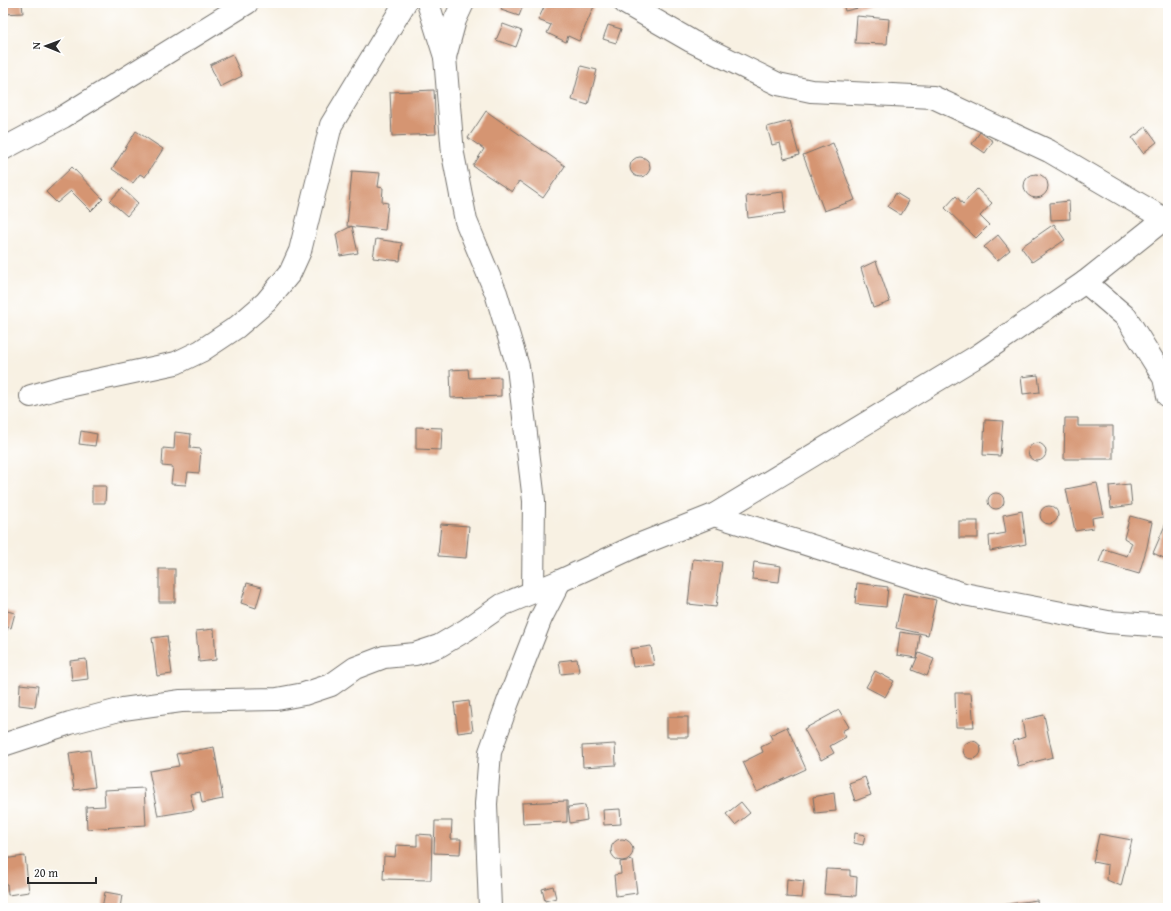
<svg xmlns="http://www.w3.org/2000/svg" width="1171" height="911" font-family="'Gentium Book Plus',serif">
<style>
.building{fill:#d59572}
.lines{fill:none;stroke-linecap:round;stroke-linejoin:round}
.minor-casing{stroke:#73706b;stroke-width:24}
.minor{stroke:#fff;stroke-width:22}
</style>
<rect width="100%" height="100%" fill="#fff"/>
<filter id="ink" filterUnits="userSpaceOnUse"><feTurbulence type="fractalNoise" baseFrequency=".025" numOctaves="2"/><feDisplacementMap in="SourceGraphic" scale="8" xChannelSelector="R" yChannelSelector="G"/><feConvolveMatrix kernelMatrix="1 2 1 2 8 2 1 2 1" color-interpolation-filters="sRGB"/></filter>
<filter id="wash" filterUnits="userSpaceOnUse"><feTurbulence type="fractalNoise" baseFrequency=".012" numOctaves="4" result="noise"/><feDisplacementMap in="SourceGraphic" scale="16" xChannelSelector="R" yChannelSelector="G"/><feGaussianBlur stdDeviation="0.9" result="paint"/><feColorMatrix in="noise" values="0 0 0 0 0 0 0 0 0 0 0 0 0 0 0 0 0 1.4 0 .05"/><feComposite in="paint" operator="in"/></filter>
<g filter="url(#wash)">
<rect width="100%" height="100%" fill="#f8f1e3"/>
<g id="blocks">
<g class="building">
<polygon points="3,3 22,3 23,13 3,14"/>
<polygon points="503,3 524,3 519,16 501,10"/>
<polygon points="546,3 595,4 579,41 568,36 566,42 547,33 551,25 538,20"/>
<polygon points="843,3 876,3 876,4 845,11"/>
<polygon points="857,16 889,19 887,44 855,43"/>
<polygon points="503,24 522,31 516,47 496,40"/>
<polygon points="608,25 621,29 616,43 603,39"/>
<polygon points="232,54 242,76 220,87 210,65"/>
<polygon points="581,66 597,70 588,105 572,100"/>
<polygon points="434,90 436,134 392,136 390,92"/>
<polygon points="486,111 565,166 543,198 519,181 512,192 473,166 484,149 468,138"/>
<polygon points="790,121 799,155 784,159 780,143 772,145 767,127"/>
<polygon points="1146,127 1157,142 1143,153 1132,138"/>
<polygon points="136,131 163,149 145,177 140,174 133,183 112,169"/>
<polygon points="980,132 993,141 985,153 972,144"/>
<polygon points="833,143 855,200 824,211 803,155"/>
<circle cx="640" cy="167" r="10"/>
<polygon points="72,167 103,199 91,211 71,191 57,203 46,192"/>
<polygon points="352,171 380,173 378,187 383,188 382,202 388,203 385,230 347,226"/>
<circle cx="1036" cy="186" r="12"/>
<polygon points="122,188 138,203 127,216 110,201"/>
<polygon points="977,189 992,203 980,216 989,225 976,238 945,208 956,196 963,204"/>
<polygon points="783,192 785,213 748,218 746,196"/>
<polygon points="896,193 909,201 901,215 888,207"/>
<polygon points="1069,201 1070,219 1051,220 1050,203"/>
<polygon points="1054,224 1065,240 1032,262 1021,247"/>
<polygon points="352,226 358,253 340,256 336,234"/>
<polygon points="998,235 1010,250 997,261 984,247"/>
<polygon points="376,239 402,243 400,261 373,258"/>
<polygon points="876,261 890,302 873,308 861,268"/>
<polygon points="468,369 469,378 501,377 501,396 451,398 450,370"/>
<polygon points="1038,375 1040,392 1023,394 1021,377"/>
<polygon points="1065,418 1078,418 1078,426 1113,426 1113,459 1064,459"/>
<polygon points="985,420 1003,421 1000,456 983,455"/>
<polygon points="416,427 442,428 441,450 416,449"/>
<polygon points="81,431 97,434 95,446 79,444"/>
<polygon points="175,432 191,434 190,448 201,449 199,473 188,472 186,485 171,484 173,467 162,466 163,448 174,449"/>
<circle cx="1037" cy="452" r="9"/>
<polygon points="1097,483 1104,516 1092,518 1093,528 1075,531 1066,489"/>
<polygon points="1130,484 1132,505 1111,508 1109,486"/>
<polygon points="92,486 106,486 105,503 92,503"/>
<circle cx="996" cy="501" r="8"/>
<circle cx="1049" cy="515" r="9"/>
<polygon points="1022,511 1026,544 990,551 989,536 1006,533 1003,515"/>
<polygon points="1130,516 1152,522 1147,547 1139,574 1099,562 1104,549 1127,556 1132,543 1124,538"/>
<rect x="959" y="521" width="19" height="17"/>
<polygon points="1166,523 1168,524 1168,560 1153,553"/>
<polygon points="441,524 469,526 466,558 438,556"/>
<polygon points="693,559 722,562 716,607 688,604"/>
<polygon points="754,562 781,566 779,582 752,579"/>
<rect x="159" y="569" width="16" height="33"/>
<polygon points="247,583 262,587 256,608 241,603"/>
<polygon points="857,583 888,587 886,607 855,604"/>
<polygon points="903,593 936,600 928,635 896,628"/>
<polygon points="3,610 15,613 11,628 8,627 3,642"/>
<polygon points="214,629 216,660 199,662 196,631"/>
<polygon points="900,632 920,635 917,658 897,655"/>
<polygon points="167,636 172,674 157,676 152,638"/>
<polygon points="651,646 654,665 633,667 630,649"/>
<polygon points="919,653 934,659 927,676 912,670"/>
<polygon points="86,659 88,679 72,681 70,661"/>
<polygon points="577,659 579,672 561,674 559,661"/>
<polygon points="875,671 894,681 885,697 866,687"/>
<polygon points="20,684 38,686 35,707 19,705"/>
<polygon points="955,693 971,693 974,727 956,727"/>
<polygon points="469,701 473,731 458,733 454,703"/>
<polygon points="839,710 849,727 842,731 846,737 830,746 834,753 821,760 804,729"/>
<polygon points="1044,715 1053,757 1018,766 1013,741 1025,737 1022,720"/>
<rect x="667" y="717" width="21" height="20"/>
<polygon points="787,727 806,769 757,792 743,762 763,752 761,747 773,741 770,735"/>
<circle cx="972" cy="750" r="9"/>
<polygon points="615,744 616,765 583,767 582,746"/>
<polygon points="214,747 223,799 202,803 200,792 190,794 194,810 158,816 149,771 179,766 176,754"/>
<polygon points="90,750 95,787 74,790 69,753"/>
<polygon points="865,777 871,795 855,801 849,783"/>
<polygon points="144,788 146,825 87,829 86,807 105,806 104,790"/>
<polygon points="834,793 836,811 815,813 813,797"/>
<polygon points="567,801 567,822 523,824 522,803"/>
<polygon points="741,802 750,813 735,825 726,814"/>
<polygon points="585,805 587,820 570,823 568,807"/>
<polygon points="620,809 621,824 604,825 603,810"/>
<polygon points="435,821 452,821 451,839 461,839 460,854 434,853"/>
<polygon points="855,833 865,835 863,845 854,843"/>
<polygon points="417,834 432,835 431,880 383,879 384,856 395,857 396,845 417,846"/>
<polygon points="1099,834 1132,840 1121,886 1107,880 1108,865 1093,862"/>
<circle cx="622" cy="850" r="11"/>
<polygon points="25,856 29,892 8,895 7,884 3,884 3,859"/>
<polygon points="633,860 637,893 616,896 614,875 621,874 620,862"/>
<polygon points="826,869 850,870 850,876 857,877 856,896 824,894"/>
<polygon points="787,879 804,881 802,898 786,897"/>
<polygon points="553,886 556,898 545,901 542,889"/>
<polygon points="105,892 122,895 120,908 102,908"/>
<polygon points="1037,900 1038,908 1002,908 1002,905"/>
</g>
</g>
</g>
<g filter="url(#ink)">
<use href="#blocks" fill-opacity="0" stroke="#73706b" stroke-width="1"/>
<g class="lines">
<defs>
<g id="minor">
<polyline points="428,3 445,57 453,154 466,221 496,293 518,367 534,501 533,591"/>
<polyline points="625,3 691,41 778,84 811,91 933,97 1049,151 1168,221"/>
<polyline points="445,57 455,20 463,3"/>
<polyline points="3,149 63,117 247,3"/>
<polyline points="1085,282 1126,317 1164,378 1168,396"/>
<polyline points="31,396 59,388 176,363 201,351 237,327 266,302 290,273 300,251 331,125 405,3"/>
<polyline points="714,515 964,594 1108,622 1168,626"/>
<polyline points="3,745 70,723 123,709 181,701 277,699 304,694 331,685 355,668 384,657 415,654 439,646 466,630 502,605 560,581 636,546 714,515 979,355 1085,282 1168,216"/>
<polyline points="490,908 486,804 490,752 508,702 541,618 560,581"/>
</g>
</defs>
<use href="#minor" class="minor-casing"/>
<use href="#minor" class="minor"/>
</g>
</g>
<rect width="1171" height="911" fill="none" stroke="#fff" stroke-width="16"/>
<g transform="translate(46 46) rotate(271)" stroke="#ffffff" stroke-width="3" paint-order="stroke">
<path d="M0-3L7 15L0 10L-7 15Z" fill="#2b2b2b"/>
<text y="-6" font-size="11" font-weight="bold" text-anchor="middle" fill="#2b2b2b">N</text>
</g>
<path d="M28 877v6h68v-6" fill="none" stroke="#2b2b2b" stroke-width="2"/>
<text x="34" y="877" font-size="12" fill="#2b2b2b" stroke="#ffffff" stroke-width="3" paint-order="stroke">20 m</text>
</svg>
